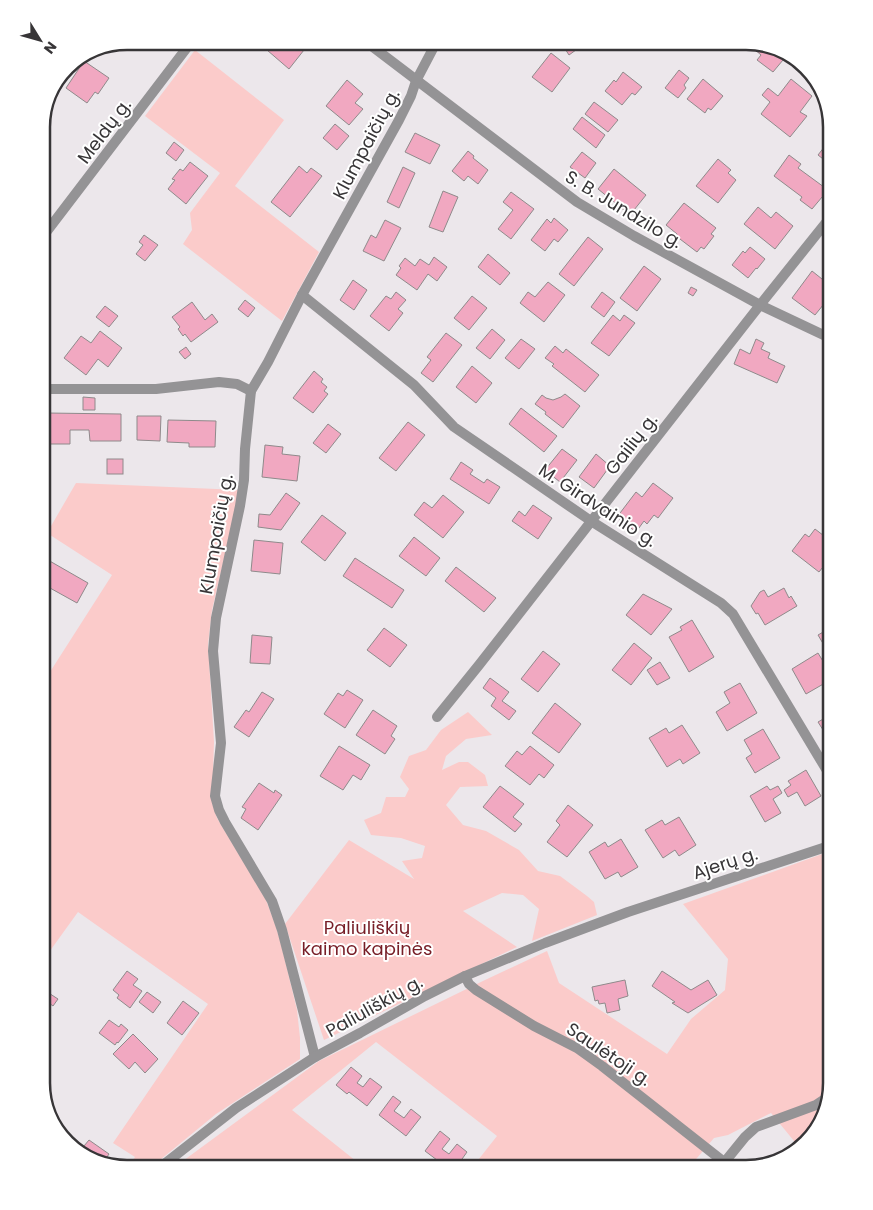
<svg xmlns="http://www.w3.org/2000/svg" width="873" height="1210" font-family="Poppins,sans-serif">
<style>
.green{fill:#fbcbca}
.building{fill:#f1a8c1;stroke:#8f8a8b}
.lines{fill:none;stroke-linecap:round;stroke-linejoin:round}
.street{stroke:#949395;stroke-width:10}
.labels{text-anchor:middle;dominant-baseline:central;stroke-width:4;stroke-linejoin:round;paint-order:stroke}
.street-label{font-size:18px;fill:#373537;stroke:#fff}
.park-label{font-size:18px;fill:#771e27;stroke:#fff}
.rim{fill:none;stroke:#373537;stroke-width:2.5}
</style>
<rect width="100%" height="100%" fill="#ece7eb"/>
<g class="green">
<polygon points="195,50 284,120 235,186 319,252 282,321 183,244 192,230 190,213 220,173 145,116"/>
<polygon points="76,483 240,490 212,610 208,644 214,742 212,803 217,818 266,900 275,924 281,944 297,1010 300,1038 300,1059 216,1114 149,1169 126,1169 135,1157 113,1143 208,1004 78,912 47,955 41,952 41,686 112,575 47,533"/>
<polygon points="468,712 492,735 466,739 446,756 442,770 459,762 468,762 485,775 488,786 460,787 446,805 463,825 486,831 519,850 538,871 560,876 587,896 594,902 597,915 532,941 539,909 523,895 502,893 463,911 517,947 324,1040 285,924 349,840 414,879 402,861 422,858 425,846 401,838 371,835 364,820 381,813 386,797 405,797 409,789 400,777 409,756 426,750 441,730"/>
<polygon points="825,853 822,882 832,883 832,1083 820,1126 799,1147 771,1113 728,1135 714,1138 697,1158 686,1169 471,1169 497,1136 376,1042 292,1110 366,1169 172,1169 319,1061 485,980 547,951 559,983 667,1054 691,1019 725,990 728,959 683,904"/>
</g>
<g class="building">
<polygon points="262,41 294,41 304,50 289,69 260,44"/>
<polygon points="560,41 577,41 580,47 569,55"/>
<polygon points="757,43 785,52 788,54 773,72 757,60 761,55 753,48"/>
<polygon points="551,53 570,68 552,92 532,77"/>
<polygon points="84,61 109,78 98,94 95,92 87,103 66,88"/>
<polygon points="679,70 689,78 684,85 686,88 678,98 665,88"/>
<polygon points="623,72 642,87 635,95 632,93 622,105 605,91 614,80 616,82"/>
<polygon points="703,79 723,96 711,110 708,108 705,113 687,99"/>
<polygon points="791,79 812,96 800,112 807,116 790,137 761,114 770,102 762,95 768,88 778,96"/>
<polygon points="347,80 363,94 355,103 363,109 349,125 326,106"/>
<polygon points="594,102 618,120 608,132 585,114"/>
<polygon points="582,117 605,135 596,148 573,129"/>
<polygon points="335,124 349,136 337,150 323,138"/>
<polygon points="415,133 440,145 430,164 405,152"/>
<polygon points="832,137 832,166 818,155"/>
<polygon points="174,142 184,150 176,161 166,153"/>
<polygon points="468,151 474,156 473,158 488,170 478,184 468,176 464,181 452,171"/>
<polygon points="582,152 596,163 585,178 570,167"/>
<polygon points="789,155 801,164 798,168 828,190 812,209 800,200 802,197 774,176"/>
<polygon points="718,159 731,170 728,173 736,180 718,203 696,186"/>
<polygon points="190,162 208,176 186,204 168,189 175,180 172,179 180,169 183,171"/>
<polygon points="299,166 307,173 311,168 322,176 290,217 271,202"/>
<polygon points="403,167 415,173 399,208 387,202"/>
<polygon points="614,169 646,195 630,215 598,189"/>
<polygon points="443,191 458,197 443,232 429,227"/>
<polygon points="511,192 534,209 511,239 498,229 513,210 503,202"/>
<polygon points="684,203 716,228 711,234 714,236 704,249 701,247 697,252 676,236 677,234 666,225"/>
<polygon points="758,207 771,218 776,212 793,226 775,249 744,224"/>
<polygon points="554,218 568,230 558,242 554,239 545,251 531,240 547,219 551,223"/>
<polygon points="385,220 401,228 384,261 363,251 371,235 376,238"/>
<polygon points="144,235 158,245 145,261 136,254 143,245 139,242"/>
<polygon points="588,237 603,249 574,286 559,274"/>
<polygon points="832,245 832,262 823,255"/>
<polygon points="750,247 765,259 757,269 756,268 748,278 732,265 743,251 745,253"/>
<polygon points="488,254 510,273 500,285 478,267"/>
<polygon points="434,257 447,267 437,281 428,274 417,290 396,275 401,268 399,266 405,258 415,266 420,259 429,265"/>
<polygon points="644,266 661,279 637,311 620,298"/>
<polygon points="812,271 832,287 832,294 815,315 792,298"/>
<polygon points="353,280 367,290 354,310 340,300"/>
<polygon points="548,282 565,295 544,322 520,303 528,292 535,297"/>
<polygon points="691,287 697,290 693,296 688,293"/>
<polygon points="396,292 406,300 398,309 403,313 389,331 370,316 386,296 391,299"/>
<polygon points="602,292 615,302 604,317 591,307"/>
<polygon points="472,296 487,308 469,330 454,318"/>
<polygon points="245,300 255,308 248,317 238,309"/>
<polygon points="192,302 205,320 212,314 218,322 191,342 185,334 183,336 178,329 180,327 172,317"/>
<polygon points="105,306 118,316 109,327 96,317"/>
<polygon points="613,315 620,321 624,315 635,323 609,356 591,343"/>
<polygon points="492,329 505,340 490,359 476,348"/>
<polygon points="100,331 122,348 108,367 98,359 86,375 64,358 81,336 91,343"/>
<polygon points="446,333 462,345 433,382 421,373 431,360 427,357"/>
<polygon points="521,339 535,349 519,369 505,358"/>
<polygon points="756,339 764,343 761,349 770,353 768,358 785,366 777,383 734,364 740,349 750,354"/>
<polygon points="555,346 563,353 566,349 599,375 585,392 552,366 554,364 545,358"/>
<polygon points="186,347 191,354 185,359 179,352"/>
<polygon points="472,366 492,383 476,403 456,387"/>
<polygon points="314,371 323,379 321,382 327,387 324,391 328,394 313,413 293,398"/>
<polygon points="565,394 580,406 563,428 545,414 546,412 535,404 542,395 546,398 553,400 561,397"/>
<polygon points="83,397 95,398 95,410 83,410"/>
<polygon points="521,408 557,436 544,452 509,424"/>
<polygon points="47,413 121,414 121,441 90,441 89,430 70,430 70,444 47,444"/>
<polygon points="137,416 161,416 160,441 137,440"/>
<polygon points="168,420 216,421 215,447 189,447 189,443 167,442"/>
<polygon points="408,422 425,435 396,471 379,458"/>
<polygon points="328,424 341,434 326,453 313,443"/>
<polygon points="265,445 283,447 282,454 300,456 297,481 262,477"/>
<polygon points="562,449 577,460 560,482 545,470"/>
<polygon points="596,454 610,466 594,488 579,477"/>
<rect x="107" y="459" width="16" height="15"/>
<polygon points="461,462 473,470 470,474 484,483 487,479 500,487 489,504 450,479"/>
<polygon points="653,483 673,498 658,518 654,515 647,524 644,521 636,532 617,517 636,492 642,497"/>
<polygon points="286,493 300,503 281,530 258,527 259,514 270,515"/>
<polygon points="443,495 464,512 443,538 414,515 424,502 432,508"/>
<polygon points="533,505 552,518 538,539 512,521 519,511 525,516"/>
<polygon points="322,515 346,533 325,561 301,542"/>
<polygon points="815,529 832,542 824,552 830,558 819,572 792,551 805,534 809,537"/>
<polygon points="414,537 440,558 426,576 399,556"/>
<polygon points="254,540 283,543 280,574 251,571"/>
<polygon points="41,556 88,583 77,603 41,583"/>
<polygon points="355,558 404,590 392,608 343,576"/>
<polygon points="456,567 496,598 484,612 445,581"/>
<polygon points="784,588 789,598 791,596 797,606 765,625 758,613 756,614 751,606 760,592 764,590 768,597"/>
<polygon points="643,594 672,609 651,635 626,615"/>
<polygon points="43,618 49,623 43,631 41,630 41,621"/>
<polygon points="692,620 714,657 689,672 669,637 682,630 680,627"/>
<polygon points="832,627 832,657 831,657 818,635"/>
<polygon points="384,628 407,645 390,667 367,650"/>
<polygon points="252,635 272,637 270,664 250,663"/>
<polygon points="634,643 652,658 631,685 612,670"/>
<polygon points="543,651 560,664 538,692 521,679"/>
<polygon points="818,653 832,676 832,679 806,694 792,669"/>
<polygon points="660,662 670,678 657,685 647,670"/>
<polygon points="490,678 509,692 502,701 516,711 509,720 491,706 496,698 483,688"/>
<polygon points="740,683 757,713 727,731 716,712 730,703 724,692"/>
<polygon points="347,690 363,700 345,728 324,714 338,693 343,696"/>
<polygon points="262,692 274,699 249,737 234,727 246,710 249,712"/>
<polygon points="555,703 581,724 559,753 532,733"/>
<polygon points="373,710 397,726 391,736 395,739 385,754 356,735"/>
<polygon points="832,714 832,744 818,722"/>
<polygon points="682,725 700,753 683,764 680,759 667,767 649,738 666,728 669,733"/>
<polygon points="763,729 780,758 755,773 746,758 752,754 744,740"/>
<polygon points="339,746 370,765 361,780 353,775 343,790 320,776"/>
<polygon points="530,746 554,765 544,778 539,774 530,785 505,766 517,751 522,755"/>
<polygon points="806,770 821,796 805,806 797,792 788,797 784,790 791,785 788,781"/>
<polygon points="259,783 274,793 275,790 282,795 258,830 241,818 246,809 242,807"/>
<polygon points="500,786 524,804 513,817 522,824 515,832 483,807"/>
<polygon points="767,786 770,790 778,786 782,793 773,799 781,813 765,822 750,796"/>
<polygon points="568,805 593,825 567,857 547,842 560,825 556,821"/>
<polygon points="679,817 696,845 679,856 675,850 663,858 645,830 662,820 665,825"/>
<polygon points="621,839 638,867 621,877 618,872 605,879 589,852 605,842 608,847"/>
<polygon points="127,971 138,979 133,985 142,991 130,1008 117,998 119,995 113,990"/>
<polygon points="662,971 691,990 708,980 717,995 688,1013 672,1003 675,1002 652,986"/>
<polygon points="625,980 628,996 618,999 620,1010 607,1013 605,1003 599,1004 598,1000 595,1001 592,987"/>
<polygon points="41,988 58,999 53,1006 49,1003 41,1014"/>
<polygon points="147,992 161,1002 153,1013 139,1002"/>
<polygon points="183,1001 199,1013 182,1035 167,1023"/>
<polygon points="109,1020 119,1027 121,1024 128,1030 118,1043 117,1042 115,1045 99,1033"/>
<polygon points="133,1034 158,1059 145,1073 135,1062 129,1069 113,1054"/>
<polygon points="351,1067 362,1076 357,1083 363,1087 370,1078 382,1087 367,1106 349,1092 347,1094 336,1085"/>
<polygon points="393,1096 401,1102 394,1111 404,1118 411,1109 421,1117 406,1136 379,1115"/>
<polygon points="440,1131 450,1139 442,1149 449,1154 457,1144 467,1152 455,1169 449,1169 425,1151"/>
<polygon points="89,1140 109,1154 103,1163 84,1157 79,1152"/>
</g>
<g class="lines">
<g class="street">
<polyline points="365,41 577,202 634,236 760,305 832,339"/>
<polyline points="41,239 192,41"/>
<polyline points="302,295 414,385 454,427 591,521 721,603 733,614 832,779"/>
<polyline points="41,389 156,389 219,382 237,384 251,391"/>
<polyline points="437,717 479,665 760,305 832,215"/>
<polyline points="465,976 469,984 476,990 534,1026 577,1048 602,1066 724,1162"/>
<polyline points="315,1057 282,930 272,901 225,822 219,810 215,796 221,743 213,651 216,618 240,506 244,480 245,449 251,391 268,362 302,295 399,120 411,96 416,81 437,41"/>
<polyline points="158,1169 236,1108 315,1057 360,1033 425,996 465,976 545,943 628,912 832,845"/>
<polyline points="719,1169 745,1137 756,1127 816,1105 828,1097"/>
</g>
</g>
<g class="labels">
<g class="street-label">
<text transform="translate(104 131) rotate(-53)">Meldų g.</text>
<text transform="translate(366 144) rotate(-62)">Klumpaičių g.</text>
<text transform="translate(624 209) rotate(31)">S. B. Jundzilo g.</text>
<text transform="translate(631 444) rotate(-52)">Gailių g.</text>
<text transform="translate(598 505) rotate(33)">M. Girdvainio g.</text>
<text transform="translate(216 534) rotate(-80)">Klumpaičių g.</text>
<text transform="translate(725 863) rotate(-18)">Ajerų g.</text>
<text transform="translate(374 1006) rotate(-29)">Paliuliškių g.</text>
<text transform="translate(609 1054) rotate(34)">Saulėtoji g.</text>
</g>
<g class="park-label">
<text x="367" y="927">Paliuliškių<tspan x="367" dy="21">kaimo kapinės</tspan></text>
</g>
</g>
<path d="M0 0H873V1210H0ZM127 50H746A77 77 0 0 1 823 127V1083A77 77 0 0 1 746 1160H127A77 77 0 0 1 50 1083V127A77 77 0 0 1 127 50Z" fill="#fff" fill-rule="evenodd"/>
<path class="rim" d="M127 50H746A77 77 0 0 1 823 127V1083A77 77 0 0 1 746 1160H127A77 77 0 0 1 50 1083V127A77 77 0 0 1 127 50Z"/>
<g transform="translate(40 40) rotate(127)" stroke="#ffffff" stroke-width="4" paint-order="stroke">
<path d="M0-4L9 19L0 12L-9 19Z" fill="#373537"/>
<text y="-8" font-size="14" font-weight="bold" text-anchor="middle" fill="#373537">N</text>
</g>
</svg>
